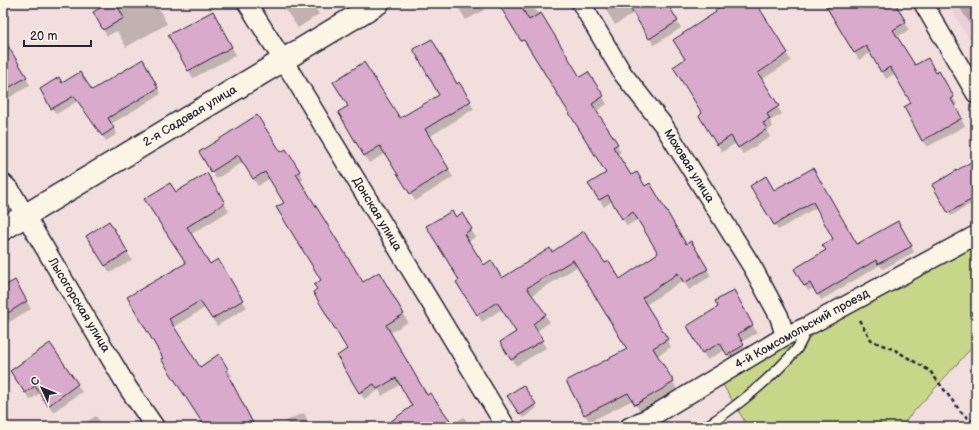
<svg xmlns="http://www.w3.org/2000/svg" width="979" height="430" font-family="'Balsamiq Sans',sans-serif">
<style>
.built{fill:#eaced8}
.green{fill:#c8d68a;stroke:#757c62}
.shadow{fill:#0003}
.building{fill:#d9aacb;stroke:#22223b}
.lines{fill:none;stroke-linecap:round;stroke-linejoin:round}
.service-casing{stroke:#22223b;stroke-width:12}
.minor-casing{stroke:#22223b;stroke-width:21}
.tertiary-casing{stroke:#22223b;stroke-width:25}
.path{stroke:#22223b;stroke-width:2.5;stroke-dasharray:4 3;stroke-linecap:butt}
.service{stroke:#fcf5e5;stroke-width:9}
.minor{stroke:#fcf5e5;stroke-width:18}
.tertiary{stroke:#fcf5e5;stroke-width:22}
.labels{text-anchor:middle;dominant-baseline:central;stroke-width:3;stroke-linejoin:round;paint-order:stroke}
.street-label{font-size:12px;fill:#22223b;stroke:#fcf5e5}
</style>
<rect width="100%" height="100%" fill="#f2dedd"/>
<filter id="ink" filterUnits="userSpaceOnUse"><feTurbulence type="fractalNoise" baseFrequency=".025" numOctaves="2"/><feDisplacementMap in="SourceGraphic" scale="8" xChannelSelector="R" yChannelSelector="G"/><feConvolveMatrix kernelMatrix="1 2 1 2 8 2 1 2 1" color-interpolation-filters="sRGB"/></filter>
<g filter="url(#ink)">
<polygon class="built" points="947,3 976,3 976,50"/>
<polygon class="green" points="976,246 976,343 900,427 748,427 723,385 769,352"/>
<g class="shadow">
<polygon points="111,3 156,3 167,24 126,47 117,31 107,36 94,12"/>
<polygon points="281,3 312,3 319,14 298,28"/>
<polygon points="456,3 479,3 484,10 466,20"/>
<polygon points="500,3 531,3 580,78 603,97 607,104 596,111 621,152 617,154 630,177 686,246 691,243 711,276 689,290 683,280 646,305 671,347 657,356 677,389 640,412 633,400 589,422 568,381 628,349 578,266 531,296 550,322 536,332 546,348 516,366 502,342 517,332 502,309 482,322 462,289 455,218 462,214 475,237 468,242 484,266 502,279 552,253 604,265 619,280 659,254 638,219 627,226 612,201 604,207 594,191 607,173"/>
<polygon points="602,3 665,3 681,28 654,45 634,13 615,25"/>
<polygon points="728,3 756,3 791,61 761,80 782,114 770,121 773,127 767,131 770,137 743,154 736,143 722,152 704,123 703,114 687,59 718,13"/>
<polygon points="823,3 894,3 909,30 897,37 914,67 936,74 939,72 957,105 954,106 965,126 927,147 905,108 912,104 895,73 886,79 871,52 859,60"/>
<polygon points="957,3 976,3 976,34"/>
<polygon points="217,19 236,55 193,78 170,35"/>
<polygon points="9,49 30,85 4,101 3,53"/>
<polygon points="143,61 161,94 111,124 117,134 106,141 78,101 56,114 41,90 62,84 91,92"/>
<polygon points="459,84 474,109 429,137 453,177 415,201 386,153 369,163 339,113 400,120"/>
<polygon points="286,150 304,179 299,182 363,284 379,274 408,322 390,333 427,397 452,424 464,417 470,427 398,427 414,406 401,384 382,396 379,390 364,399 338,356 349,350 323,281 285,203 270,178 258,186 243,162 216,179 200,152 280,154"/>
<polygon points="976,165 976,205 974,202 951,216 934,185"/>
<polygon points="812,169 857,245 898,222 914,252 883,269 880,265 821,300 814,288 808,291 795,269 827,251 834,239 817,207 778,230 752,186 774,192"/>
<polygon points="176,193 224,203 229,211 190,235 209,265 242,300 247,307 217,326 205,308 173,327 200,368 228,369 232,376 229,378 255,427 206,427 129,297 187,264"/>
<polygon points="109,223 132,260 110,273 92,244"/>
<polygon points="15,281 31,309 9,322 3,312 3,288"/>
<polygon points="733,292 757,333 741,342 747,353 732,362 725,350 707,360 688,326 720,308"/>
<polygon points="50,345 82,392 53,412 40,393 30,400 16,379"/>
<polygon points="523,386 537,408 523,418 510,400"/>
<polygon points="304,413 311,427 289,427 286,421"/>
<polygon points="96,416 103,427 77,427"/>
</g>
<g class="building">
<polygon points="109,3 116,3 124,18 103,30 93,12"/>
<polygon points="498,3 519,3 529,20 541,13 580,77 588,72 604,96 592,104 618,144 613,147 631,175 637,172 645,186 650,183 686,244 691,241 708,269 684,283 678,273 642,298 668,339 653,348 674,382 635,405 628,393 584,415 566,381 627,349 573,260 527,288 546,314 533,324 543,340 511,360 500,342 516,332 497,302 477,315 456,282 459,280 426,226 452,211 456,217 462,213 472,229 464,234 484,265 491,260 502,278 550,248 552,252 584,231 605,263 609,261 620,279 658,253 633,212 622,219 608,195 599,200 588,184 606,173 524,40 521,41"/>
<polygon points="627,3 667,3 678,21 649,39"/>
<polygon points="726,3 756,3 788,53 758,73 779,106 767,114 770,119 763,123 767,129 738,148 731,136 717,145 699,116 702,113 673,67 685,59 673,40 716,12 715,10"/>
<polygon points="824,3 895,3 906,22 893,30 915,65 928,58 936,73 939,71 954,97 951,99 962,118 922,141 904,107 911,103 890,67 881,72 866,46 854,53"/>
<polygon points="213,11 232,47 188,71 168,35"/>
<polygon points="3,38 27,77 3,91"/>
<polygon points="432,39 457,84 459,82 471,101 425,129 449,169 410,194 380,146 364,156 338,112 348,106 333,82 364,62 400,118 439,95 413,49"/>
<polygon points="143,59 158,88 108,118 114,128 102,136 74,96 51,109 40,89 59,77 62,83 80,72 92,90"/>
<polygon points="257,115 281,152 286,149 300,171 296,174 363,282 379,272 404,314 386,325 427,395 430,393 455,427 383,427 412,406 396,378 377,389 374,384 359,393 337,356 347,349 313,292 317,289 314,285 321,280 276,207 284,203 265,172 253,179 238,155 211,172 199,152"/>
<polygon points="976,159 976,197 948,213 932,185"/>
<polygon points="813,168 857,244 898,221 912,246 878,264 876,260 817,295 810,283 804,286 794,269 826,250 822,245 833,239 813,202 774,225 750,186 766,176 774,190"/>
<polygon points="207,173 225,203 187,227 210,264 218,259 243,300 212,319 200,301 169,319 200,367 219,354 228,369 226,371 255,427 205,427 161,359 163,358 127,297 186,263 144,199 170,183 176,192"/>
<polygon points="109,221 128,252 105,266 86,236"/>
<polygon points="15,280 27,301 3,316 3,287"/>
<polygon points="734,290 753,325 738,334 744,345 727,355 720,343 702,353 687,326 718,307 715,301"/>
<polygon points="50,343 78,384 48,406 35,386 25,393 10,371"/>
<polygon points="523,385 536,404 520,415 507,396"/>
</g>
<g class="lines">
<defs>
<path id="service" d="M705 427C735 408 773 377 796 350 801 344 804 335 807 328"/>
<g id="minor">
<polyline points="247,3 298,84 506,427"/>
<polyline points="581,3 623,74 664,126 753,268 779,316 785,336"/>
<polyline points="923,3 976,94"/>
<polyline points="3,183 11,191 25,215 128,388 155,427"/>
<polyline points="629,427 654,415 785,336 808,326 976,235"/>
</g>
<polyline id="tertiary" points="3,229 378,3"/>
</defs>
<use href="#service" class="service-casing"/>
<use href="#minor" class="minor-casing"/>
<use href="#tertiary" class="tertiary-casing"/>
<polyline class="path" points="859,320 872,341 895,350 930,371 961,412 976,425"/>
<use href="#service" class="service"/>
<use href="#minor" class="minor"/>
<use href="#tertiary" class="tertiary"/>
</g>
</g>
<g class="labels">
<g class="street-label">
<text transform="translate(190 116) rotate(-31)">2-я Садовая улица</text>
<text transform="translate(689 166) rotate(58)">Моховая улица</text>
<text transform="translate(377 214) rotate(59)">Донская улица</text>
<text transform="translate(79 305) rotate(59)">Лысогорская улица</text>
<text transform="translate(802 329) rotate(-29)">4-й Комсомольский проезд</text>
</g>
</g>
<rect width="979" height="430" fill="none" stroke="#fcf5e5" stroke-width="16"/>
<rect x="8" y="8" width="963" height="414" fill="none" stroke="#22223b" stroke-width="1.5" filter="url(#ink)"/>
<g transform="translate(42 388) rotate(314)" stroke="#fcf5e5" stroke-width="3" paint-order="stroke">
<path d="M0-3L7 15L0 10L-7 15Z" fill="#22223b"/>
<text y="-6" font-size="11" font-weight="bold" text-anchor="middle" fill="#22223b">С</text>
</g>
<path d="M24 40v6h67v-6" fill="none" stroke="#22223b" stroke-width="2"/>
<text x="30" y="40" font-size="12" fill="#22223b" stroke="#fcf5e5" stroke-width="3" paint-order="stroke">20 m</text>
</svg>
